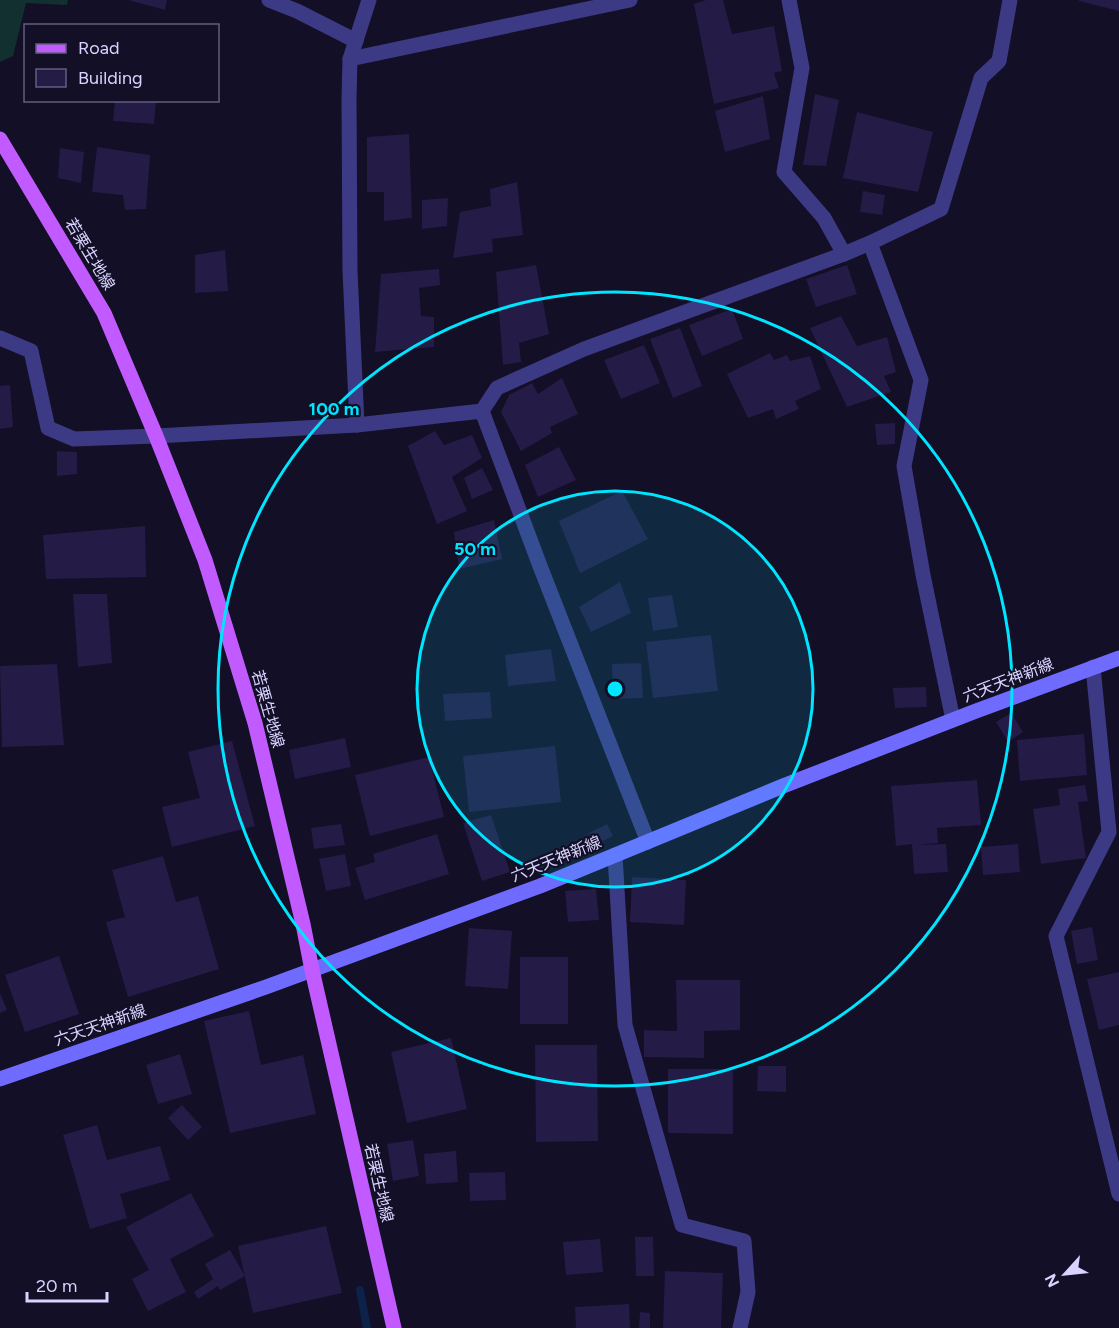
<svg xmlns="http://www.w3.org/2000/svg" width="1119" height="1328" font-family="Figtree,'Noto Sans JP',sans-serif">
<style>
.green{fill:#12302f}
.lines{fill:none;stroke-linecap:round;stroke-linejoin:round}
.stream{stroke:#0c2248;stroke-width:8}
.building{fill:#241b47}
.minor{stroke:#3d3a85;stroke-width:15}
.secondary{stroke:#6f6bff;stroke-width:15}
.primary{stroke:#c25bff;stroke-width:15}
.ring{fill:none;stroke:#00e5ff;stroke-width:3}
.labels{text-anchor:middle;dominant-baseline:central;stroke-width:4.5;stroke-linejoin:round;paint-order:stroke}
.street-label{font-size:16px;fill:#d9d4ff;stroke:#130f26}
.centre{fill:#00e5ff;stroke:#130f26;stroke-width:3}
.ring-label{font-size:18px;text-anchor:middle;font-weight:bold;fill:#00e5ff;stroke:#130f26;stroke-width:4.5;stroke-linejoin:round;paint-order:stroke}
</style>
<rect width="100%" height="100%" fill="#130f26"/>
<polygon class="green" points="0,0 68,0 67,5 26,3 13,56 0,62"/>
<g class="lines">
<polyline class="stream" points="360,1290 367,1328"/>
</g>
<g class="building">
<polygon points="128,0 167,0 165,10"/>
<polygon points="706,0 723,0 732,34 774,26 782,71 774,73 779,88 714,104 694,4"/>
<polygon points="1079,0 1119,0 1119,11 1079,1"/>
<polygon points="815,94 839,100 826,166 803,165"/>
<polygon points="763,96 770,139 725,152 715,111"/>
<polygon points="115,100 156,100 154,124 113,121"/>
<polygon points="857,112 933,132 918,192 843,178"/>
<polygon points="409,134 412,218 384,221 384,192 367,192 367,137"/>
<polygon points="97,147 150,155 146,209 125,210 123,195 92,192"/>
<polygon points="60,148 84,152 81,183 58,178"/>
<polygon points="517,182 523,235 492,239 493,252 453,258 460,212 491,206 490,189"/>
<polygon points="863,191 885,195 882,215 860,212"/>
<polygon points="448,198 447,226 422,229 422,200"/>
<polygon points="225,250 228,291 195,293 195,255"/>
<polygon points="536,265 549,334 519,343 521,362 503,365 496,272"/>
<polygon points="847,265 857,294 816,307 806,279"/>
<polygon points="439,269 440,285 419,288 421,316 434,317 434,347 375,352 381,274"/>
<polygon points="732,309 743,339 702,356 689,325"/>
<polygon points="841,316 857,346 887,337 896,372 884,376 891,392 847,407 810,328"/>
<polygon points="680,328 702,386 673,398 650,339"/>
<polygon points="644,345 660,383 621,399 604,360"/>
<polygon points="770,353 774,360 787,355 790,361 810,356 821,389 795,401 799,409 776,419 773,409 748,418 727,374"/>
<polygon points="562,378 578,414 550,427 552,433 521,451 501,412 509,395 532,383 538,394"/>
<polygon points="10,385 13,427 0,429 0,386"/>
<polygon points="895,423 895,444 877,445 875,424"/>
<polygon points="435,431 444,445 472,435 482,458 452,477 467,511 437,524 408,446"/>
<polygon points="559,447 576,480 538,497 525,465"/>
<polygon points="57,451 77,452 77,474 57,476"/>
<polygon points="482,468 493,490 472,499 464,478"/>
<polygon points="622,491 648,539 580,573 559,521"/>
<polygon points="494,520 502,559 459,569 454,532"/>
<polygon points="145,526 146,577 46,579 43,535"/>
<polygon points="620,582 631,613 591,632 579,607"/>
<polygon points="73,594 107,594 112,663 78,667"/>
<polygon points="672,595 678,627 653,631 648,598"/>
<polygon points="711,635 718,691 653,698 646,642"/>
<polygon points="551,649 556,681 508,686 505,655"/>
<polygon points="641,663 643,698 613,699 612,664"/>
<polygon points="57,664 64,745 2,747 0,666"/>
<polygon points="926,687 927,707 895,708 893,688"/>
<polygon points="490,692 492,718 445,721 443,694"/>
<polygon points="1011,713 1023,732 1008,742 996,722"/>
<polygon points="1084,734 1087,775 1020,781 1017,740"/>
<polygon points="345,738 351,767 295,779 289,750"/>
<polygon points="232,741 255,826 172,847 162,807 200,798 188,752"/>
<polygon points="555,746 561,802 469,812 463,756"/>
<polygon points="429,757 444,817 370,836 355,775"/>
<polygon points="977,780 981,825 937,828 938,843 916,845 946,844 948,872 914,874 912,844 896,846 891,786"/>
<polygon points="1085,785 1088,801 1078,802 1086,858 1041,864 1033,809 1060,805 1058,789"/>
<polygon points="491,815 510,872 482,881 463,823"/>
<polygon points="341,824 345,845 314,849 311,828"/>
<polygon points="607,824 613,836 595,845 589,833"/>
<polygon points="437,834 449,874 365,900 355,868 375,862 373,854"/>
<polygon points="1018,844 1020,872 983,875 981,847"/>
<polygon points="345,854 351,886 326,891 319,859"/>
<polygon points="163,856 176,902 198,896 219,969 128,997 106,922 125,917 112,870"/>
<polygon points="632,877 686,880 684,925 630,922"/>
<polygon points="596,889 599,920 568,922 565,891"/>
<polygon points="1092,927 1098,960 1077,964 1071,931"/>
<polygon points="469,928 512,931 508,989 465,986"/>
<polygon points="59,956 79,1014 25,1032 5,975"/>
<rect x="520" y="957" width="48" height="67"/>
<polygon points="1119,972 1119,1025 1099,1030 1087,979"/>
<polygon points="676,980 740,980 740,1030 704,1031 704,1058 644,1057 644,1030 677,1031"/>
<polygon points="0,993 7,1010 0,1013"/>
<polygon points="249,1011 261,1065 303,1055 316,1114 230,1133 204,1021"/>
<polygon points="451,1038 467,1109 407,1123 391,1052"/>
<polygon points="535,1045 597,1045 598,1141 536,1142"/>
<polygon points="180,1054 192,1094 158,1104 146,1065"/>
<polygon points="758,1066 786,1066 786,1092 757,1091"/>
<polygon points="668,1069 733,1069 733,1134 668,1133"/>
<polygon points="182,1105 202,1127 188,1140 168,1118"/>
<polygon points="97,1125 107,1160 160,1146 170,1180 120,1194 127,1218 90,1229 63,1135"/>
<polygon points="413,1140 419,1176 393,1181 387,1144"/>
<polygon points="456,1151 458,1182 426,1184 424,1154"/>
<polygon points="505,1172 506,1200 470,1201 469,1173"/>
<polygon points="191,1193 214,1236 170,1259 186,1292 148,1311 132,1279 149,1270 126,1227"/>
<polygon points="326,1226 342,1293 253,1313 238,1246"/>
<polygon points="635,1237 653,1237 654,1276 636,1276"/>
<polygon points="600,1239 603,1272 566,1275 563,1242"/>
<polygon points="230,1250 245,1276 220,1290 218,1286 198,1299 194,1292 213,1279 205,1264"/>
<polygon points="665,1271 723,1273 721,1328 663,1328"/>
<polygon points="629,1304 630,1328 576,1328 575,1307"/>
<polygon points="640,1312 650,1313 650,1328 639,1328"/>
</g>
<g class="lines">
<g class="minor">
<polyline points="269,0 297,11 356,41"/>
<polyline points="350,59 630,0"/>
<polyline points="870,243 941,209 981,78 999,61 1010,0"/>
<polyline points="844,254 870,243 921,380 904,466 923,575 953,720"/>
<polyline points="0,338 31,351 48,428 74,439 156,436 357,425 350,271 349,99 350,59 369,0"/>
<polyline points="482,411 497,388 584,349 844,254 824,218 784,172 802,68 789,0"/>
<polyline points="357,425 482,411 540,566 648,842"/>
<polyline points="1093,667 1109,832 1056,936 1119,1194"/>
<polyline points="615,855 625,1025 682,1225 744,1241 748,1292 740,1328"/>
</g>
<polyline class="secondary" points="0,1079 266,987 540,886 783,786 976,711 1119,658"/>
<polyline class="primary" points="0,139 104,313 156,436 205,560 255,723 303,924 312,970 394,1328"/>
</g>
<circle cx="615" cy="689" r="198" fill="#00e5ff" fill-opacity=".12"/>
<g class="ring">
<circle cx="615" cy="689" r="198"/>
<circle cx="615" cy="689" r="397"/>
</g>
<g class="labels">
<g class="street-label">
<text transform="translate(90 254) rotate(59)">若栗生地線</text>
<text transform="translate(1008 680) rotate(-21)">六天天神新線</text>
<text transform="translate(268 709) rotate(74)">若栗生地線</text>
<text transform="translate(556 859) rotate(-22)">六天天神新線</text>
<text transform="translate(100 1025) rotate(-19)">六天天神新線</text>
<text transform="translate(379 1183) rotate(77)">若栗生地線</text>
</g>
</g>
<circle cx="615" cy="689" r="9" class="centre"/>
<g class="ring-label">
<text x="334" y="415">100 m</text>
<text x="475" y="555">50 m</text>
</g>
<rect x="24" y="24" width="195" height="78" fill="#130f26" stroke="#625e7d" stroke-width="1.5"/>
<rect x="36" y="44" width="30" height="9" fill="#c25bff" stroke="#625e7d" stroke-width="1.5"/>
<text x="78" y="54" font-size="18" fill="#d9d4ff">Road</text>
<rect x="36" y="69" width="30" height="18" fill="#241b47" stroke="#625e7d" stroke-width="1.5"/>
<text x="78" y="84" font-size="18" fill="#d9d4ff">Building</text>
<g transform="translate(1065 1274) rotate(243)" stroke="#130f26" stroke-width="4.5" paint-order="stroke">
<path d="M0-4.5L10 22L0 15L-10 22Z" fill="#d9d4ff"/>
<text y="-9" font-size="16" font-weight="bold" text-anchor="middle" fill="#d9d4ff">N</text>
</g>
<path d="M27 1292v9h80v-9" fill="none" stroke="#d9d4ff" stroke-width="3"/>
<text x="36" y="1292" font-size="18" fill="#d9d4ff" stroke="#130f26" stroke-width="4.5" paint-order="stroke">20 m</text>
</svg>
